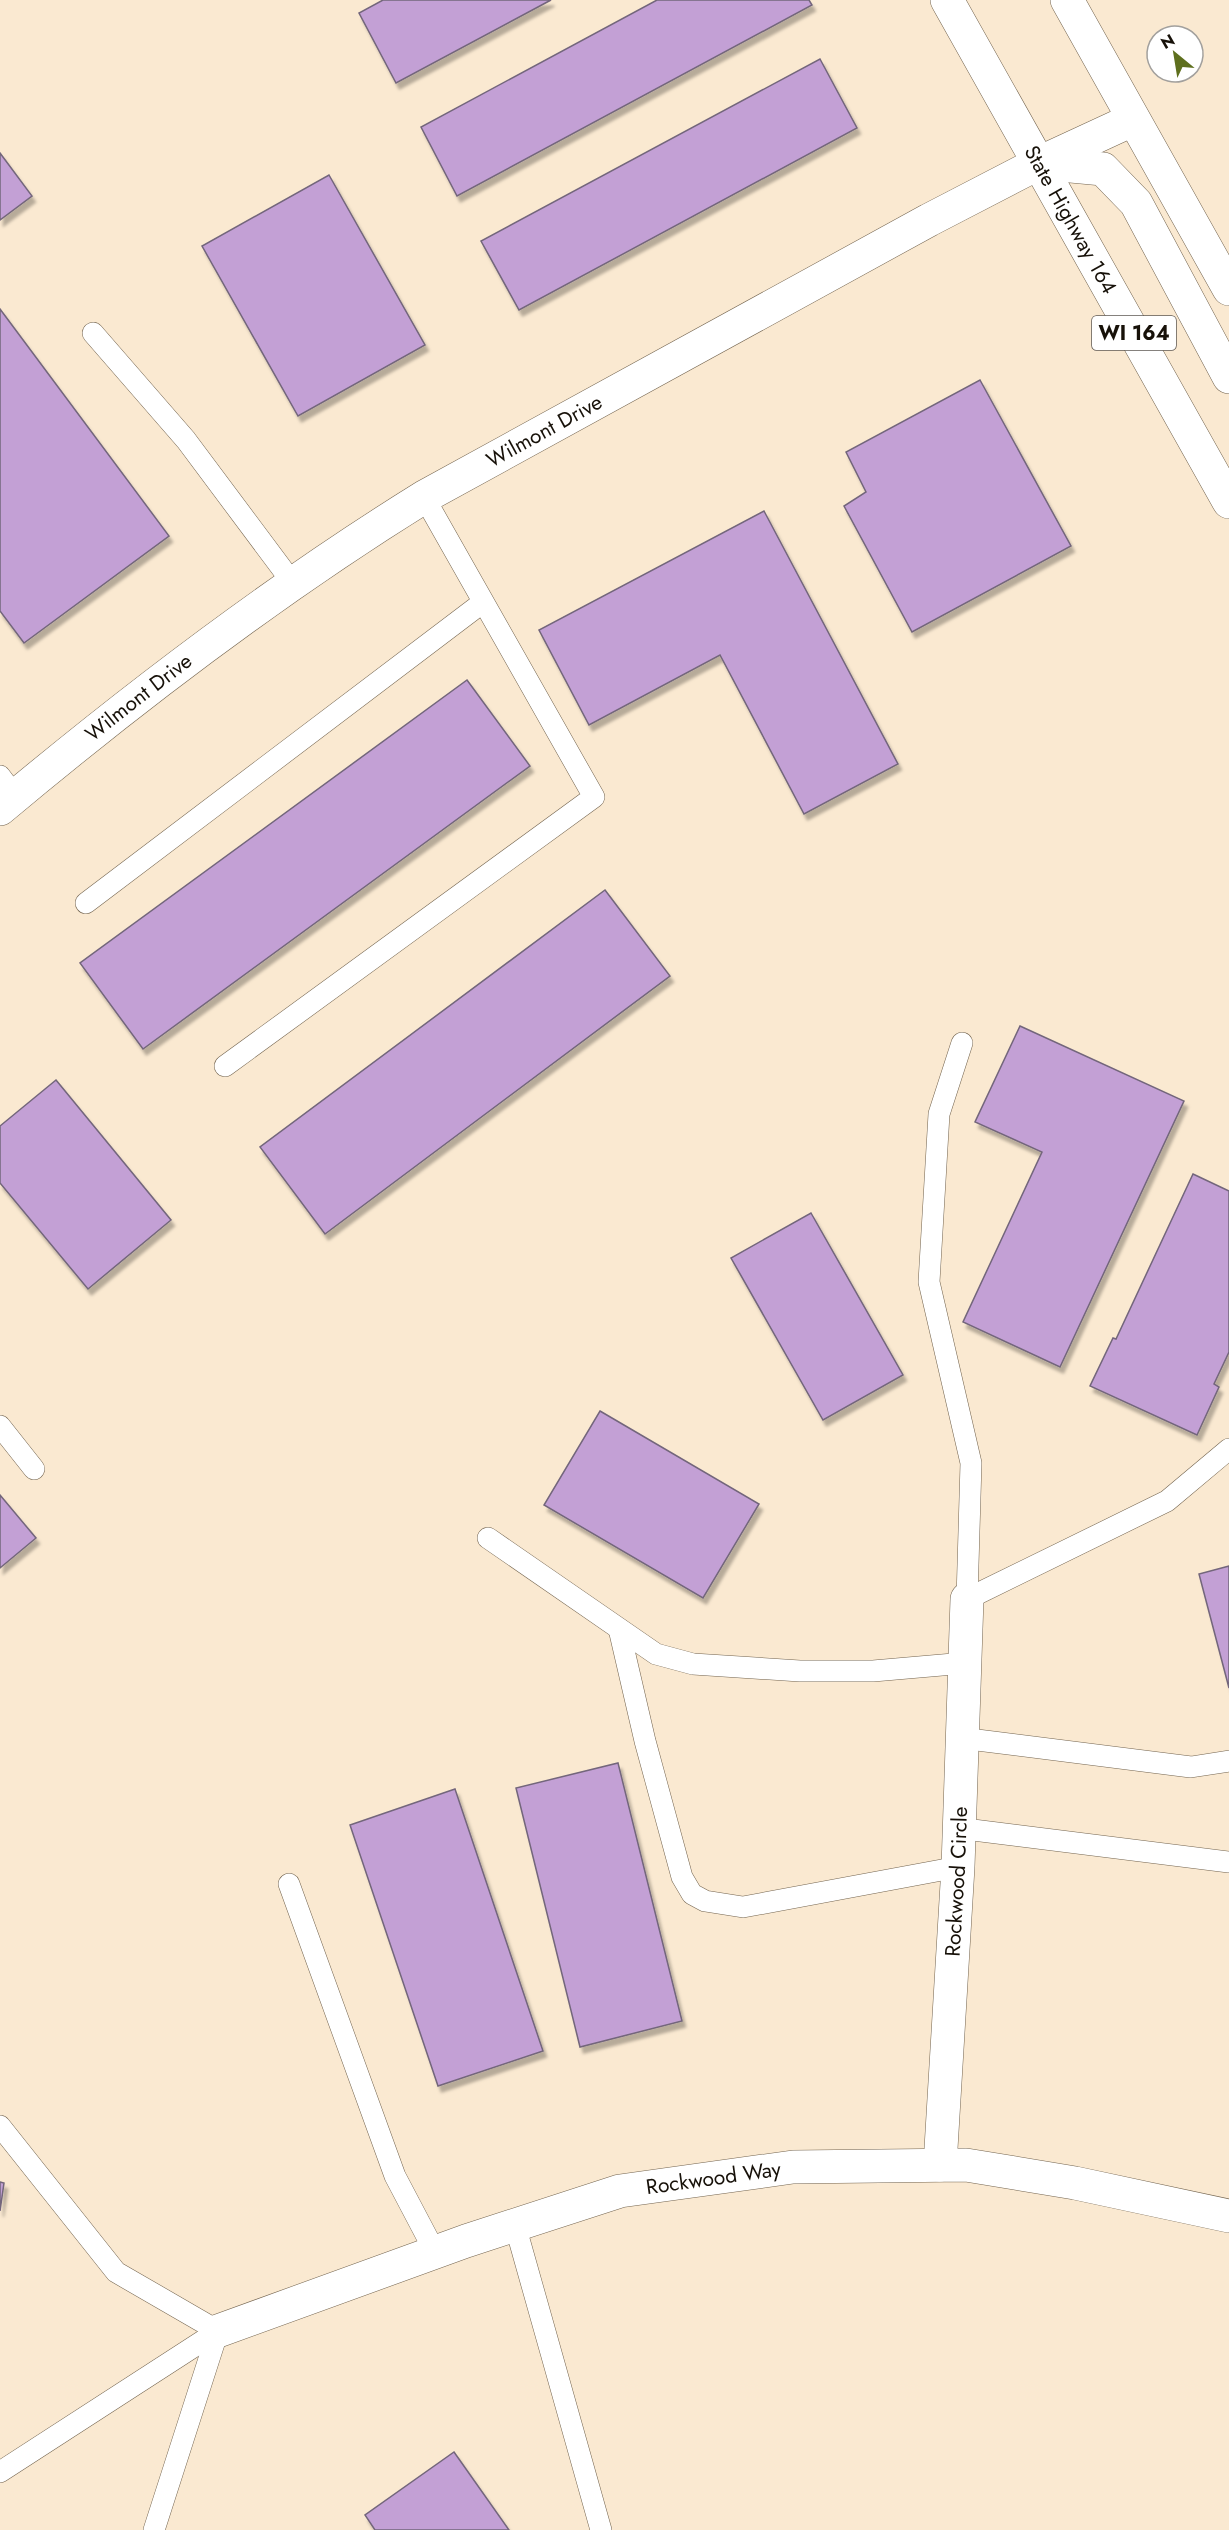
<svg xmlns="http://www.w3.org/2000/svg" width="1229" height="2530" font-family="Jost,sans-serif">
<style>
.building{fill:#c3a0d5;stroke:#73667b;stroke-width:1.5;filter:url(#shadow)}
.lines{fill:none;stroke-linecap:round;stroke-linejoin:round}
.service-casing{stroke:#73644f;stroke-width:22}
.minor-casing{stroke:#73644f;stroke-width:34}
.primary-casing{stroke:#73644f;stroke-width:34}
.service{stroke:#fff;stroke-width:21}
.minor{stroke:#fff;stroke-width:33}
.primary{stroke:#fff;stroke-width:33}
.labels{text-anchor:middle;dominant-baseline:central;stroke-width:5;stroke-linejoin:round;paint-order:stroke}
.shield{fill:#fff;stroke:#5d5853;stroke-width:1.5}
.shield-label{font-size:20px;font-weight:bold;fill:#171109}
.street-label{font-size:21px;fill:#171109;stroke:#fff}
</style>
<defs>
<filter id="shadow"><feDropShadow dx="3.5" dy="6" stdDeviation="1.5" flood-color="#0004"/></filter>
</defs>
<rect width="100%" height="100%" fill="#fae9d1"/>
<g class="building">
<polygon points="383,0 551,0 396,83 359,13"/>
<polygon points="657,0 809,0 812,5 457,196 421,127"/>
<polygon points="820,59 857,128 519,310 481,241"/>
<polygon points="0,153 32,196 0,220"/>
<polygon points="329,175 425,345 298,416 202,246"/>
<polygon points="0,309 169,536 24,643 0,611"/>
<polygon points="980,380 1071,546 912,632 844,506 866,492 846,452"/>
<polygon points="764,511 898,764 804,814 720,655 589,725 539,630"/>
<polygon points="467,680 530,766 143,1049 80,963"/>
<polygon points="605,890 670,976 325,1234 260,1147"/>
<polygon points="1020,1026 1184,1101 1060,1367 963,1322 1042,1152 975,1122"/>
<polygon points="56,1080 171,1220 88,1289 0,1183 0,1126"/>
<polygon points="1193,1174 1229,1191 1229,1352 1214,1384 1219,1387 1197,1435 1090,1386 1113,1338 1116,1339"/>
<polygon points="811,1213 903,1375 823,1420 731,1258"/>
<polygon points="600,1411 759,1504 703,1598 544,1505"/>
<polygon points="0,1495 36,1538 0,1568"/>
<polygon points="1229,1566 1229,1688 1199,1574"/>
<polygon points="618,1763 682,2021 580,2047 516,1788"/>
<polygon points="455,1789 543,2051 438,2086 350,1825"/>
<polygon points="0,2182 4,2183 0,2211"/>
<polygon points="454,2452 509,2530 375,2530 365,2515"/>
</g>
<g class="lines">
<defs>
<g id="service">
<polyline points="93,333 186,440 292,582"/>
<polyline points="0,776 15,796"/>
<polyline points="86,903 482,603"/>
<polyline points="962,1043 939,1114 929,1282 971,1463 967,1599 1167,1501 1229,1449"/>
<polyline points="225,1066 594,797 424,497"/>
<polyline points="0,1426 34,1469"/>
<polyline points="488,1538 656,1654 693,1664 800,1671 873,1671 965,1663"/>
<polyline points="619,1629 645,1741 682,1877 692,1894 705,1901 743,1907 958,1867"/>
<polyline points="961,1738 1191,1767 1229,1761"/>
<polyline points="957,1828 1229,1862"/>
<polyline points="289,1884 395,2176 435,2252"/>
<polyline points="0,2126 116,2272 218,2331"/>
<polyline points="515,2225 601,2530"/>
<polyline points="0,2472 218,2331"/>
<polyline points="154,2530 218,2331"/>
</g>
<g id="minor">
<path id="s1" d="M0 809C135 696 274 590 424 497L929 220 1039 163 1132 120"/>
<path id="s2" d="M940 2165 958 1867 967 1599"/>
<path id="s3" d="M218 2331 466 2241 620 2191 793 2167 966 2165 1075 2183 1229 2216"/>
</g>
<g id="primary">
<path id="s4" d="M947 0 1229 502"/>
<polyline points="1067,0 1229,289"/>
<polyline points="1039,163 1103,169 1136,203 1229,377"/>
</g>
</defs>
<use href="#service" class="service-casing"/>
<use href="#minor" class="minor-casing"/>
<use href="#primary" class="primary-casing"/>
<use href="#service" class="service"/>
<use href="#minor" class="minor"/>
<use href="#primary" class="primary"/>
</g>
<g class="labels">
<rect class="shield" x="1092" y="316" width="84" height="34" rx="4.5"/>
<g class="shield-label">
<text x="1134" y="333">WI 164</text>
</g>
<g class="street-label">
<text stroke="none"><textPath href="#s4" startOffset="252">State Highway 164</textPath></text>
<text stroke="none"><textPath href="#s1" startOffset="664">Wilmont Drive</textPath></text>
<text stroke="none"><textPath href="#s1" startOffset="178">Wilmont Drive</textPath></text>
<text stroke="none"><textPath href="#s2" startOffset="284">Rockwood Circle</textPath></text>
<text stroke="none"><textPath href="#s3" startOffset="520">Rockwood Way</textPath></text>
</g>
</g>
<g transform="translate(1175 54) rotate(330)"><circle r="28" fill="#ffffff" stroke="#a2a09d" stroke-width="1.5"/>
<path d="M0-4.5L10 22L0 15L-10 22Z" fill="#5e6f1d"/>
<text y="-9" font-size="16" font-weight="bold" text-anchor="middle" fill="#171109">N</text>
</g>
</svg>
